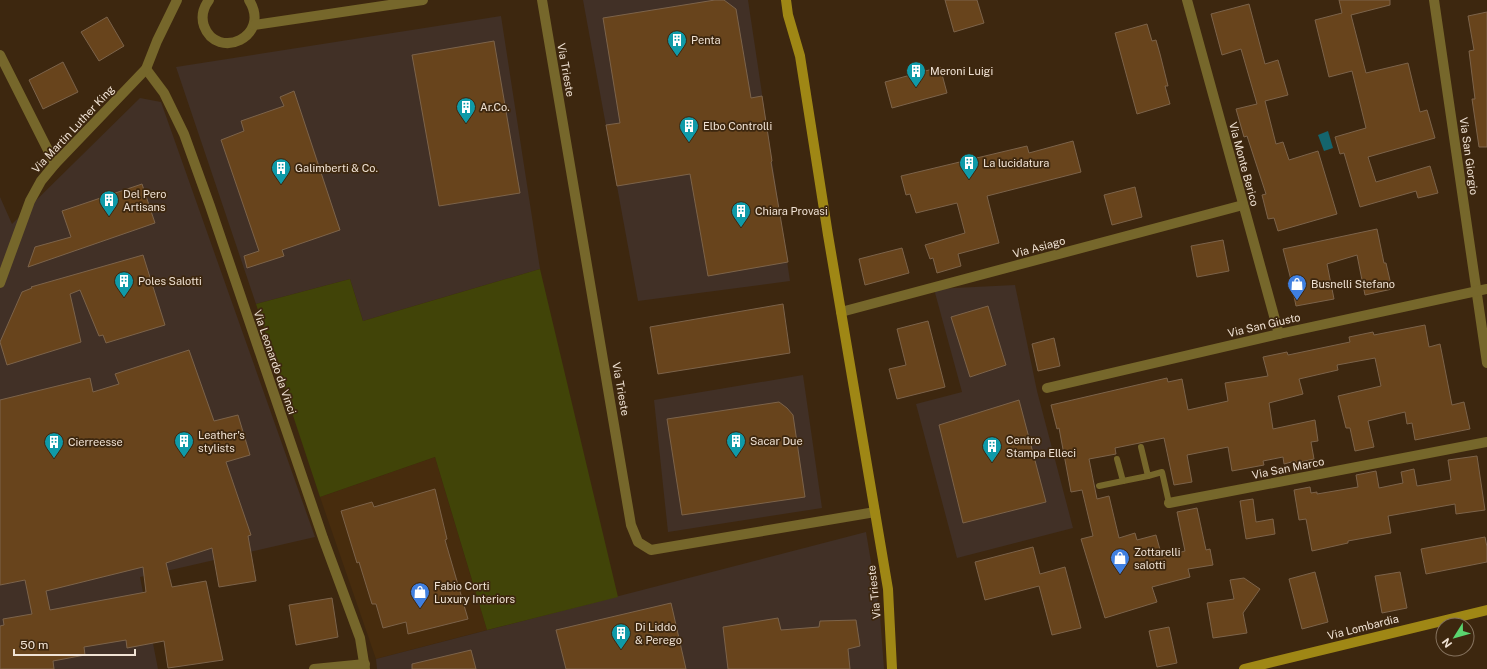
<svg xmlns="http://www.w3.org/2000/svg" width="1487" height="669" font-family="'Public Sans',sans-serif">
<style>
.built{fill:#472c0d}
.industrial{fill:#413026}
.green{fill:#414408}
.water{fill:#15656d}
.building{fill:#68441c;stroke:#7c634a;fill-rule:evenodd}
.lines{fill:none;stroke-linecap:round;stroke-linejoin:round}
.lane{stroke:#76672b;stroke-width:6}
.street{stroke:#76672b;stroke-width:10}
.secondary{stroke:#9f8715;stroke-width:10}
.labels{text-anchor:middle;dominant-baseline:central;stroke-width:3.5;stroke-linejoin:round;paint-order:stroke}
.poi-label{font-size:11px;fill:#f0e2d4;stroke:#3d270f;text-anchor:start}
.street-label{font-size:11px;fill:#f0e2d4;stroke:#3d270f}
</style>
<rect width="100%" height="100%" fill="#3d270f"/>
<polygon class="built" points="435,457 487,630 376,659 320,497"/>
<g class="industrial">
<polygon points="583,0 748,0 790,281 638,301"/>
<polygon points="501,16 540,269 363,321 350,279 256,304 176,67"/>
<polygon points="140,98 161,102 315,537 140,577 158,669 0,669 0,197 12,224"/>
<polygon points="1015,285 1037,391 1073,528 957,558 916,404 962,392 934,289"/>
<polygon points="803,375 822,508 668,532 654,400"/>
<polygon points="866,532 880,615 884,669 377,669 376,659"/>
</g>
<polygon class="green" points="540,269 618,597 487,630 435,457 320,497 256,304 350,279 363,321"/>
<polygon class="water" points="1328,131 1333,148 1324,151 1318,135"/>
<g class="building">
<polygon points="715,0 724,0 736,9 751,98 762,96 772,161 771,162 788,262 708,276 690,174 617,186 606,125 620,123 603,18"/>
<polygon points="945,0 977,0 984,23 954,32"/>
<polygon points="1339,0 1390,0 1390,5 1351,15 1366,73 1408,63 1420,112 1427,110 1435,138 1368,157 1376,182 1430,166 1438,193 1418,198 1416,191 1360,207 1344,153 1340,154 1335,137 1366,128 1352,71 1329,77 1315,20 1342,13"/>
<polygon points="1249,4 1265,64 1278,60 1288,95 1265,101 1276,144 1283,142 1289,160 1318,151 1337,214 1278,231 1274,218 1268,219 1262,195 1266,194 1247,136 1244,137 1236,109 1257,104 1241,49 1222,55 1211,14"/>
<polygon points="1487,12 1487,147 1479,147 1472,99 1475,99 1469,51 1474,50 1468,16"/>
<polygon points="107,17 124,46 99,61 81,32"/>
<polygon points="1147,24 1152,41 1156,40 1160,54 1168,86 1165,86 1170,104 1137,114 1115,33"/>
<polygon points="494,41 520,193 439,206 412,55"/>
<polygon points="63,62 78,92 43,109 29,80"/>
<polygon points="940,67 947,93 892,108 885,82"/>
<polygon points="294,91 340,230 282,250 284,256 247,268 244,256 259,251 221,140 244,131 241,121 284,106 280,97"/>
<polygon points="1073,141 1081,172 987,196 999,243 958,254 961,266 937,273 933,258 930,259 925,245 965,233 957,203 916,213 910,194 906,195 901,176 1027,146 1029,153"/>
<polygon points="142,184 155,223 28,267 35,247 71,237 62,211"/>
<polygon points="1135,187 1142,217 1112,225 1104,195"/>
<polygon points="1377,229 1384,263 1386,263 1392,289 1365,295 1357,255 1327,264 1334,299 1296,306 1290,276 1283,249"/>
<polygon points="1223,240 1229,271 1197,277 1191,246"/>
<polygon points="902,248 909,273 865,285 859,259"/>
<polygon points="143,255 165,325 106,343 103,335 99,336 80,290 70,294 81,342 7,365 0,342 22,292 32,288 31,287"/>
<polygon points="783,304 790,353 658,374 650,327"/>
<polygon points="988,306 1006,365 970,377 951,317"/>
<polygon points="928,321 945,387 897,399 889,369 906,365 897,329"/>
<polygon points="1425,325 1429,347 1440,344 1452,405 1464,402 1470,429 1415,440 1412,423 1407,424 1405,412 1368,421 1374,447 1355,451 1350,428 1346,428 1338,396 1381,386 1375,358 1337,365 1338,370 1299,379 1303,394 1269,403 1273,429 1315,420 1318,441 1311,442 1314,459 1296,463 1295,461 1284,464 1283,457 1263,461 1264,465 1232,471 1228,447 1187,455 1192,482 1174,485 1164,438 1115,448 1116,454 1089,459 1097,499 1109,496 1119,538 1135,533 1137,540 1156,535 1162,557 1185,551 1177,512 1197,508 1206,550 1210,549 1213,565 1188,569 1190,577 1152,587 1157,602 1105,618 1081,539 1093,536 1082,490 1071,492 1059,428 1057,429 1051,405 1167,378 1168,382 1182,379 1188,410 1228,401 1225,383 1268,376 1263,357 1287,352 1288,355 1350,342 1349,337 1373,332 1374,335"/>
<polygon points="1054,338 1060,366 1038,371 1032,344"/>
<path d="M189 350 214 421 238 415 250 455 226 462 251 535 248 536 256 581 219 587 212 548 166 563 172 587 206 581 223 660 168 668 164 641 127 648 126 640 84 647 85 655 53 661 54 669H0V626L4 625 3 619 32 614 25 580 0 585V400L90 378 93 392 119 384 115 374ZM143 567 146 592 50 610 46 591Z"/>
<polygon points="1019,400 1046,502 963,523 939,425"/>
<polygon points="779,402 787,408 793,415 805,497 682,515 667,419"/>
<polygon points="1477,456 1485,510 1456,514 1455,504 1388,516 1391,533 1348,541 1348,543 1312,551 1306,519 1299,520 1294,490 1310,487 1311,493 1317,492 1317,494 1358,487 1356,475 1376,471 1379,488 1403,483 1401,472 1414,469 1417,486 1451,480 1448,460"/>
<polygon points="435,489 447,539 445,540 468,619 408,634 406,622 383,628 376,604 372,604 359,562 357,563 341,511 372,502 374,507"/>
<polygon points="1253,499 1256,522 1273,519 1275,534 1246,539 1240,501"/>
<polygon points="1485,537 1487,547 1487,562 1426,574 1421,549"/>
<polygon points="1033,547 1040,574 1065,567 1081,628 1052,635 1039,586 985,600 975,562"/>
<polygon points="1315,572 1328,622 1302,629 1289,579"/>
<polygon points="1400,572 1407,608 1382,613 1375,576"/>
<polygon points="1244,578 1260,589 1243,613 1247,633 1213,638 1207,603 1234,599 1230,580"/>
<polygon points="332,598 338,637 296,645 289,605"/>
<polygon points="671,603 686,669 566,669 556,630"/>
<polygon points="778,618 781,630 819,627 820,621 856,620 860,646 848,649 850,669 728,669 723,627"/>
<polygon points="1169,627 1177,663 1157,667 1149,631"/>
<polygon points="471,650 476,669 412,669 412,664"/>
</g>
<g class="lines">
<g class="lane">
<polyline points="1141,447 1148,476 1162,472 1169,503"/>
<polyline points="1117,459 1123,481 1148,476"/>
<polyline points="1099,486 1123,481"/>
</g>
<g class="street">
<path d="M209 0C203 8 201 17 204 26 217 61 272 37 249 0"/>
<polyline points="542,0 631,525 638,542 651,550 875,512"/>
<polyline points="1187,0 1279,334"/>
<polyline points="1434,0 1487,363"/>
<polyline points="254,25 423,0"/>
<polyline points="0,55 55,164"/>
<polyline points="146,69 164,93 184,134 210,206 323,538 360,638 365,669"/>
<polyline points="0,283 30,201 41,181 55,164 146,69 157,41 177,0"/>
<polyline points="841,312 1243,205"/>
<polyline points="1047,388 1279,334 1487,289"/>
<polyline points="1169,503 1487,442"/>
<polyline points="314,669 365,664"/>
</g>
<g class="secondary">
<polyline points="786,0 788,15 800,56 828,235 888,589 892,669"/>
<polyline points="1244,669 1487,610"/>
</g>
</g>
<defs>
<symbol id="building-pin" viewBox="-11 -11 22 30"><path d="M0 17L-7.5 6A9.5 9.5 0 1 1 7.5 6Z" fill="#0f9aa8" stroke="#3d270f"/><path d="M-4-6H4V6H1V3H-1V6H-4ZM-2.5-4.3h1.7v1.8h-1.7ZM.8-4.3h1.7v1.8H.8ZM-2.5-1h1.7V.8h-1.7ZM.8-1h1.7V.8H.8Z" fill="#fff"/></symbol>
<symbol id="shop-pin" viewBox="-11 -11 22 30"><path d="M0 17L-7.5 6A9.5 9.5 0 1 1 7.5 6Z" fill="#3f7fe0" stroke="#3d270f"/><path d="M-5-2.5h2.3a2.7 3.5 0 0 1 5.4 0H5L5.5 6h-11ZM-1.5-2.5h3a1.5 2.3 0 0 0-3 0Z" fill="#fff"/></symbol>
</defs>
<g fill-rule="evenodd">
<use href="#building-pin" x="666" y="29" width="22" height="30"/>
<use href="#building-pin" x="905" y="60" width="22" height="30"/>
<use href="#building-pin" x="455" y="96" width="22" height="30"/>
<use href="#building-pin" x="678" y="115" width="22" height="30"/>
<use href="#building-pin" x="958" y="152" width="22" height="30"/>
<use href="#building-pin" x="270" y="157" width="22" height="30"/>
<use href="#building-pin" x="98" y="189" width="22" height="30"/>
<use href="#building-pin" x="730" y="200" width="22" height="30"/>
<use href="#building-pin" x="113" y="270" width="22" height="30"/>
<use href="#shop-pin" x="1286" y="273" width="22" height="30"/>
<use href="#building-pin" x="173" y="430" width="22" height="30"/>
<use href="#building-pin" x="725" y="430" width="22" height="30"/>
<use href="#building-pin" x="43" y="431" width="22" height="30"/>
<use href="#building-pin" x="981" y="435" width="22" height="30"/>
<use href="#shop-pin" x="1109" y="547" width="22" height="30"/>
<use href="#shop-pin" x="409" y="581" width="22" height="30"/>
<use href="#building-pin" x="610" y="622" width="22" height="30"/>
</g>
<g class="labels">
<g class="poi-label">
<text x="691" y="40">Penta</text>
<text x="930" y="71">Meroni Luigi</text>
<text x="480" y="107">Ar.Co.</text>
<text x="703" y="126">Elbo Controlli</text>
<text x="983" y="163">La lucidatura</text>
<text x="295" y="168">Galimberti &amp; Co.</text>
<text x="123" y="194">Del Pero<tspan x="123" dy="13">Artisans</tspan></text>
<text x="755" y="211">Chiara Provasi</text>
<text x="138" y="281">Poles Salotti</text>
<text x="1311" y="284">Busnelli Stefano</text>
<text x="198" y="435">Leather's<tspan x="198" dy="13">stylists</tspan></text>
<text x="1006" y="440">Centro<tspan x="1006" dy="13">Stampa Elleci</tspan></text>
<text x="750" y="441">Sacar Due</text>
<text x="68" y="442">Cierreesse</text>
<text x="1134" y="552">Zottarelli<tspan x="1134" dy="13">salotti</tspan></text>
<text x="434" y="586">Fabio Corti<tspan x="434" dy="13">Luxury Interiors</tspan></text>
<text x="635" y="627">Di Liddo<tspan x="635" dy="13">&amp; Perego</tspan></text>
</g>
<g class="street-label">
<text transform="translate(566 70) rotate(80)">Via Trieste</text>
<text transform="translate(73 129) rotate(-47)">Via Martin Luther King</text>
<text transform="translate(1469 156) rotate(82)">Via San Giorgio</text>
<text transform="translate(1244 164) rotate(75)">Via Monte Berico</text>
<text transform="translate(1039 247) rotate(-15)">Via Asiago</text>
<text transform="translate(1264 325) rotate(-13)">Via San Giusto</text>
<text transform="translate(275 362) rotate(71)">Via Leonardo da Vinci</text>
<text transform="translate(621 389) rotate(80)">Via Trieste</text>
<text transform="translate(1288 468) rotate(-11)">Via San Marco</text>
<text transform="translate(874 592) rotate(-96)">Via Trieste</text>
<text transform="translate(1363 627) rotate(-14)">Via Lombardia</text>
</g>
</g>
<g transform="translate(1455 637) rotate(233)"><circle r="19" fill="#3d270f" stroke="#85725e"/>
<path d="M0-3L7 15L0 10L-7 15Z" fill="#5ad56f"/>
<text y="-6" font-size="11" font-weight="bold" text-anchor="middle" fill="#f0e2d4">N</text>
</g>
<path d="M14 649v6h121v-6" fill="none" stroke="#f0e2d4" stroke-width="2"/>
<text x="20" y="649" font-size="12" fill="#f0e2d4" stroke="#3d270f" stroke-width="3" paint-order="stroke">50 m</text>
</svg>
